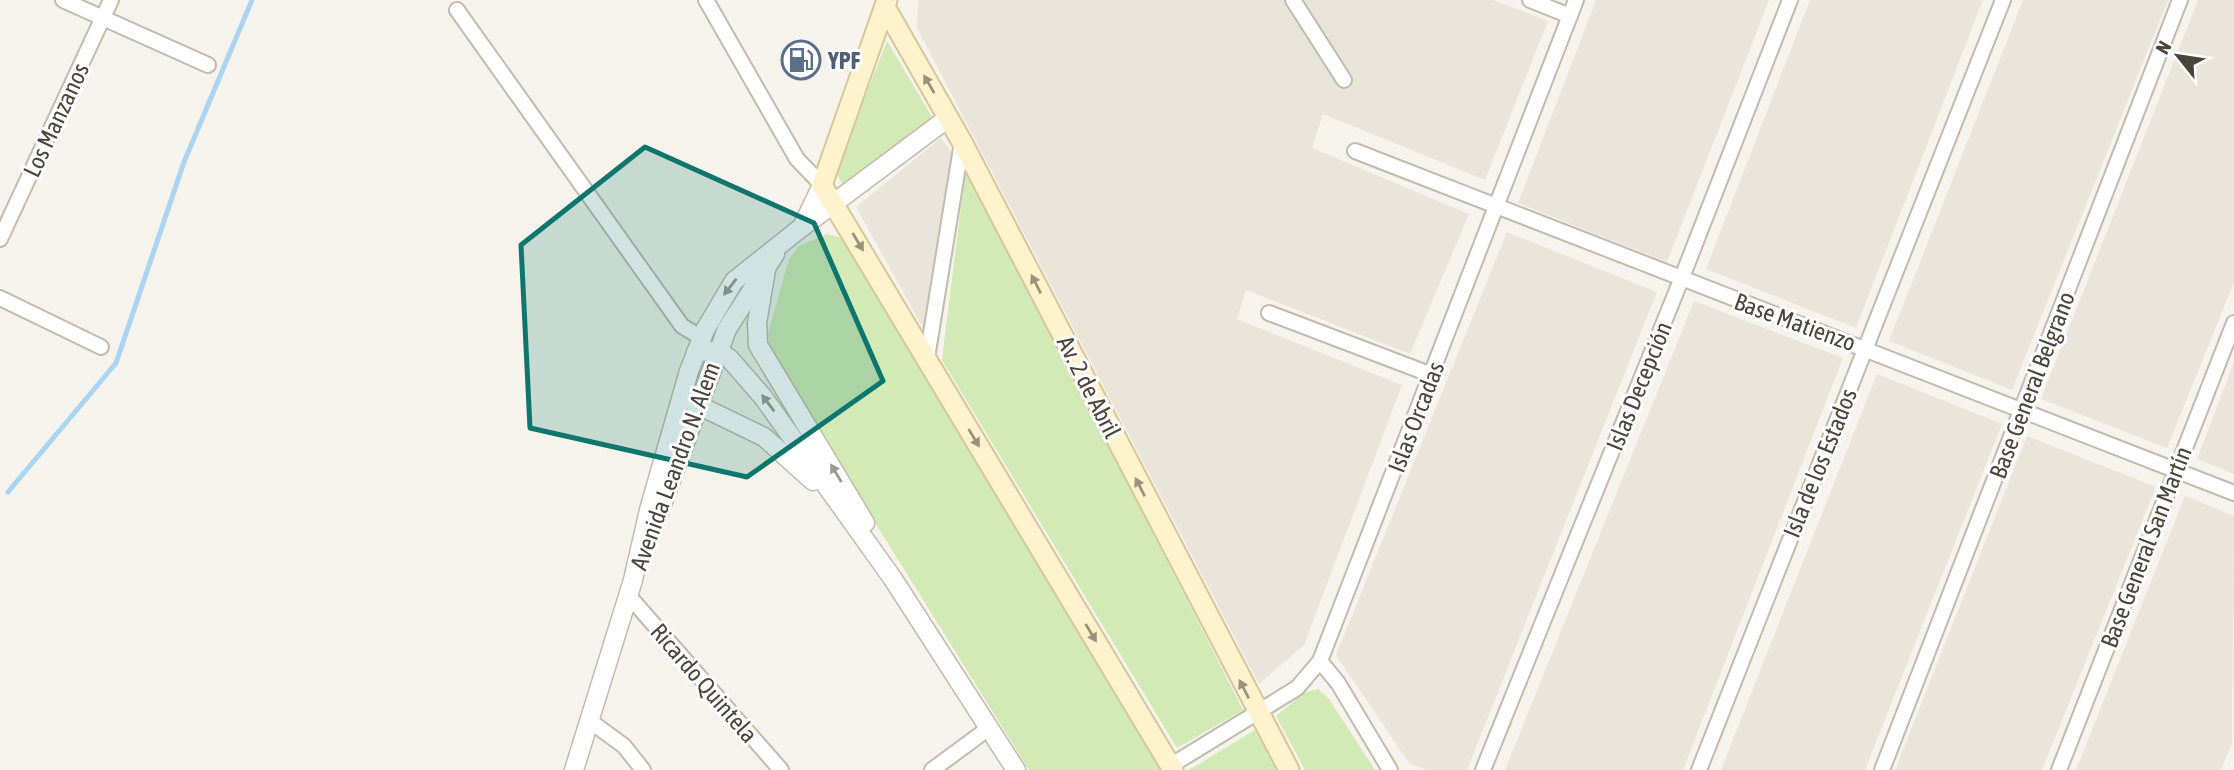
<svg xmlns="http://www.w3.org/2000/svg" width="2234" height="770" font-family="'Asap Condensed',sans-serif">
<style>
.residential{fill:#eae5da}
.green{fill:#d2eab5}
.lines{fill:none;stroke-linecap:round;stroke-linejoin:round}
.stream{stroke:#a9d4f2;stroke-width:5}
.minor-casing{stroke:#c2bbae;stroke-width:18}
.tertiary-casing{stroke:#c2bbae;stroke-width:21}
.secondary-casing{stroke:#d6c79b;stroke-width:23}
.minor{stroke:#fff;stroke-width:14}
.tertiary{stroke:#fff;stroke-width:18}
.secondary{stroke:#fff3cd;stroke-width:19}
.oneway{fill:#9c937c}
.oneway2{fill:#9c9892}
.marked{fill:#0f766e;fill-opacity:0.2;stroke:#0f766e;stroke-width:5;stroke-linejoin:round}
.labels{text-anchor:middle;dominant-baseline:central;stroke-width:6;stroke-linejoin:round;paint-order:stroke}
.service-label{font-size:24px;font-weight:bold;fill:#4e5e75;stroke:#fff;text-anchor:start}
.street-label{font-size:24px;fill:#4b4439;stroke:#fff}
</style>
<rect width="100%" height="100%" fill="#f6f3ec"/>
<g class="residential">
<polygon points="918,0 1493,0 1548,21 1485,180 1323,114 1312,148 1469,214 1410,354 1246,290 1237,319 1402,385 1304,645 1259,684 917,28"/>
<polygon points="1596,0 1769,0 1667,262 1518,203"/>
<polygon points="1810,0 1983,0 1856,328 1706,269"/>
<polygon points="2023,0 2168,0 2012,390 1889,341"/>
<polygon points="2198,0 2234,0 2234,282 2167,448 2041,399"/>
<polygon points="941,138 953,155 923,328 856,207"/>
<polygon points="1507,232 1657,292 1467,770 1426,770 1409,763 1336,655"/>
<polygon points="1694,301 1843,358 1683,770 1505,770"/>
<polygon points="2234,362 2234,474 2197,459"/>
<polygon points="1877,374 2002,424 1865,770 1721,770"/>
<polygon points="2027,436 2156,487 2042,770 1895,770"/>
<polygon points="2185,496 2234,516 2232,743 2221,770 2076,770"/>
</g>
<g class="green">
<polygon points="887,41 932,117 844,188 836,172"/>
<polygon points="966,166 1243,710 1177,748 942,360"/>
<polygon points="827,234 843,238 1160,770 1029,770 770,354 768,333 789,259 799,246"/>
<polygon points="1318,689 1329,699 1375,770 1305,770 1276,716 1304,693"/>
<polygon points="1255,730 1277,770 1189,770"/>
</g>
<g class="lines">
<polyline class="stream" points="8,492 116,363 184,162 252,0"/>
<defs>
<g id="minor">
<polyline points="63,0 208,65"/>
<polyline points="706,0 797,159 822,185"/>
<polyline points="1293,0 1344,80"/>
<polyline points="1530,0 1570,16"/>
<polyline points="457,10 682,326 702,338"/>
<polyline points="1355,151 2234,493"/>
<polyline points="0,239 111,0"/>
<polyline points="0,298 101,347"/>
<polyline points="1269,313 1432,375"/>
<polyline points="927,358 962,142"/>
<polyline points="628,595 781,770"/>
<polyline points="1320,661 1338,683 1390,770"/>
<polyline points="590,721 624,746 643,770"/>
<polyline points="1170,766 1297,688 1320,661 1576,0"/>
<polyline points="932,770 989,728"/>
<polyline points="1483,770 1681,280 1790,0"/>
<polyline points="1699,770 2003,0"/>
<polyline points="1882,770 2180,0"/>
<polyline points="2059,770 2234,323"/>
</g>
<g id="tertiary">
<polyline points="802,227 948,118"/>
<polyline points="766,270 757,323 758,345 865,523"/>
<polyline points="696,352 718,351 729,358 763,397 893,579 1016,770"/>
<polyline points="691,397 698,405 764,437 813,481"/>
<polyline points="657,518 727,329 775,254"/>
<polyline points="574,770 633,580 649,510 689,371 705,330 734,281 802,227 822,185"/>
</g>
<g id="secondary">
<polyline points="887,0 822,185 1173,770"/>
<polyline points="885,7 962,142 1289,770"/>
</g>
</defs>
<use href="#minor" class="minor-casing"/>
<use href="#tertiary" class="tertiary-casing"/>
<use href="#secondary" class="secondary-casing"/>
<use href="#minor" class="minor"/>
<use href="#tertiary" class="tertiary"/>
<use href="#secondary" class="secondary"/>
</g>
<defs><path id="oneway-solid" d="M-6-.8H1V-3.2L6.5 0L1 3.2V.8H-6Z" transform="scale(1.75)"/></defs>
<g class="oneway">
<use href="#oneway-solid" transform="translate(929 84) rotate(-120)"/>
<use href="#oneway-solid" transform="translate(858 242) rotate(59)"/>
<use href="#oneway-solid" transform="translate(1036 284) rotate(-117)"/>
<use href="#oneway-solid" transform="translate(974 438) rotate(59)"/>
<use href="#oneway-solid" transform="translate(1140 487) rotate(-117)"/>
<use href="#oneway-solid" transform="translate(1091 633) rotate(59)"/>
<use href="#oneway-solid" transform="translate(1244 689) rotate(-117)"/>
</g>
<g class="oneway2">
<use href="#oneway-solid" transform="translate(730 287) rotate(128)"/>
<use href="#oneway-solid" transform="translate(768 403) rotate(-127)"/>
<use href="#oneway-solid" transform="translate(836 473) rotate(-121)"/>
</g>
<path class="marked" d="M645 147 814 223 883 381 747 477 530 428 521 245Z"/>
<defs>
<symbol id="fuel-ring" viewBox="-11 -11 22 22"><circle r="9.5" fill="#fff" stroke="#5c6f8a" stroke-width="1.5"/><path d="M-5.5-6h7V0h2V4h1.3V-2.5L3-4.5l.8-.8L6-3V5H2.5V1h-1V6h-7ZM-4.2-4.7v3.2H.2V-4.7Z" fill="#5c6f8a"/></symbol>
</defs>
<g fill-rule="evenodd">
<use href="#fuel-ring" x="779" y="38" width="44" height="44"/>
</g>
<g class="labels">
<g class="service-label">
<text x="828" y="60">YPF</text>
</g>
<g class="street-label">
<text transform="translate(56 120) rotate(-65)">Los Manzanos</text>
<text transform="translate(1795 322) rotate(20)">Base Matienzo</text>
<text transform="translate(2032 385) rotate(-69)">Base General Belgrano</text>
<text transform="translate(1639 386) rotate(-68)">Islas Decepción</text>
<text transform="translate(1089 387) rotate(63)">Av. 2 de Abril</text>
<text transform="translate(1416 417) rotate(-69)">Islas Orcadas</text>
<text transform="translate(1820 463) rotate(-68)">Isla de los Estados</text>
<text transform="translate(675 466) rotate(-70)">Avenida Leandro N. Alem</text>
<text transform="translate(2146 547) rotate(-69)">Base General San Martín</text>
<text transform="translate(704 683) rotate(49)">Ricardo Quintela</text>
</g>
</g>
<g transform="translate(2178 56) rotate(300)" stroke="#ffffff" stroke-width="5" paint-order="stroke">
<path d="M0-5L12 26L0 18L-12 26Z" fill="#4b4439"/>
<text y="-10" font-size="19" font-weight="bold" text-anchor="middle" fill="#4b4439">N</text>
</g>
</svg>
